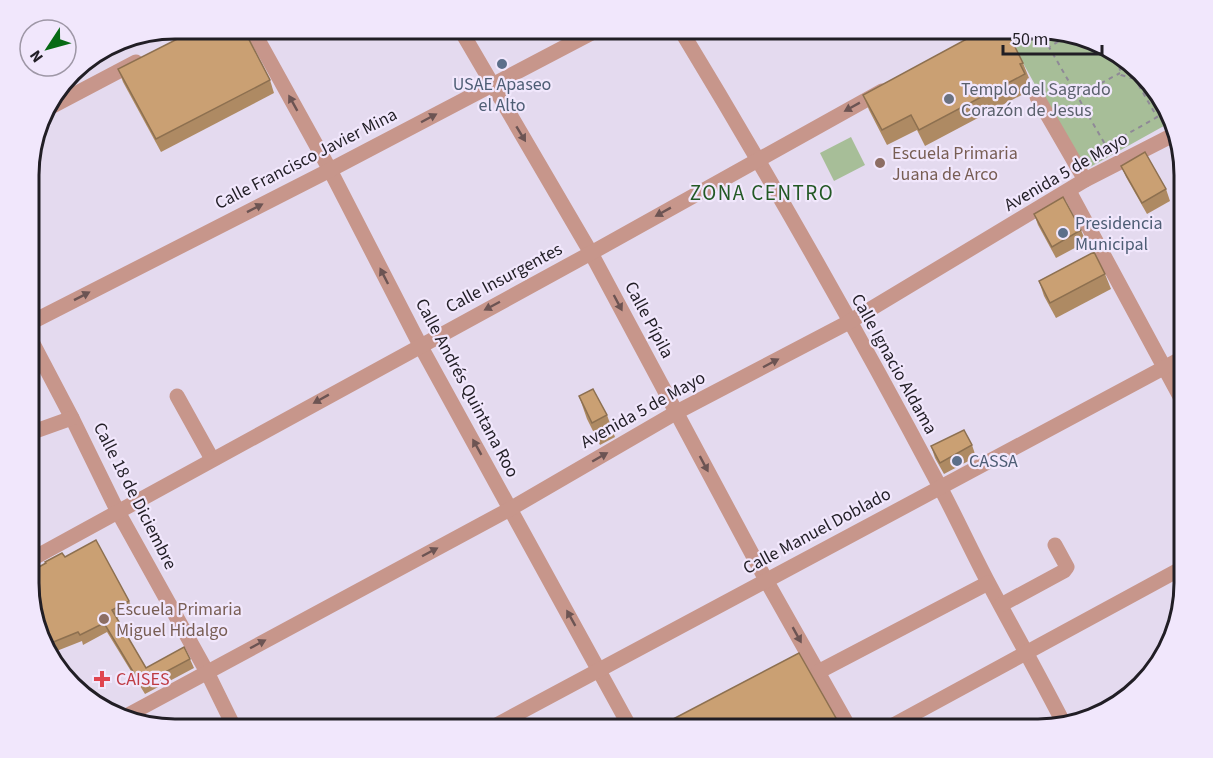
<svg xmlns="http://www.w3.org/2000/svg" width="1213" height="758" font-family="'Source Sans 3',sans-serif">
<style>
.green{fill:#a7be98}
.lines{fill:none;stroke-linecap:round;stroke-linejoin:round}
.path{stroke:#8f8997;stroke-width:2;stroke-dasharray:4.5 4.5;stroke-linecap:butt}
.minor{stroke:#c7968b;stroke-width:15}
.wall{fill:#ae8a63}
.building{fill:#caa073;stroke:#8d7050;stroke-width:1.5}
.oneway{fill:#6c5453}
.service-dot{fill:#5c6f8a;stroke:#f1e7fc;stroke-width:2}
.worship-dot{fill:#6b7280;stroke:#f1e7fc;stroke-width:2}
.education-dot{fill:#8d6e63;stroke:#f1e7fc;stroke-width:2}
.health-dot{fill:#e0444e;stroke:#f1e7fc;stroke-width:2}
.labels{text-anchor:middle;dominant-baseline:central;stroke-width:4.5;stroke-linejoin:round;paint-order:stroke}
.service-label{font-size:18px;fill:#4e5e75;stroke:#f1e7fc;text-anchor:start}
.worship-label{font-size:18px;fill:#5b616d;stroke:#f1e7fc;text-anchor:start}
.education-label{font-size:18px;fill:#785e54;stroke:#f1e7fc;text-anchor:start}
.street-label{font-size:18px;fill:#211e25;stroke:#f1e7fc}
.health-label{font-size:18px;fill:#be3a42;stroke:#f1e7fc;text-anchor:start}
.quarter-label{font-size:21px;letter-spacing:1.5px;fill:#235925;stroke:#f1e7fc}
.rim{fill:none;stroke:#211e25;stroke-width:3}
</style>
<rect width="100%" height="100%" fill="#e4daef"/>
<g class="green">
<polygon points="1047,31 1119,53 1165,101 1171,122 1083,171 1008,36 1032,40"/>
<polygon points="851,137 865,165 834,181 820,153"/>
</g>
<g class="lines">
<g class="path">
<polyline points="1066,37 1049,47 1106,146 1168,111"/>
<polyline points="1124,59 1119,65 1121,75 1131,78 1138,73"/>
<polyline points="1134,77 1157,117"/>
<polyline points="1077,96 1120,73"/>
</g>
<g class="minor">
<polyline points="252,29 330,170 420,345 631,729"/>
<polyline points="460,29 591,253 766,580 850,729"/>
<path d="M680 29C771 179 858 332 940 487 957 519 972 552 989 584 1014 631 1040 677 1064 724"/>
<polyline points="1037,97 1085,180"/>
<polyline points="43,111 136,62"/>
<polyline points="1069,191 1184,404"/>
<polyline points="30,323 330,170 599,29"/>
<polyline points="30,338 72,418 117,510 207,672 235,729"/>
<polyline points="177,396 212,459"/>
<polyline points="30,433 72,418"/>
<polyline points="30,560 591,253 882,91"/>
<polyline points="1001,605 1064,571 1067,567 1055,545"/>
<polyline points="818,672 988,583"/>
<polyline points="128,715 510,509 677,412 849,322 1085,180 1175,134"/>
<polyline points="489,729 1184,357"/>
<polyline points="886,729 1184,567"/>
</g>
</g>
<g class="wall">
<polygon points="1004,35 1023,63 1029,78 1027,79 1031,90 925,146 917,130 887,145 869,110 863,95"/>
<polygon points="1124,59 1134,69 1134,71 1129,74 1124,72 1122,62"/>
<polygon points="118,69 270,80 274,93 161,152 123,82"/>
<polygon points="1121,166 1166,189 1170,201 1147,214 1126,177"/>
<polygon points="1034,214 1081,230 1086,242 1056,258 1038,225"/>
<polygon points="1105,274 1111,289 1056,318 1044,296 1039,281"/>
<polygon points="579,396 607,415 615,437 600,445 587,419"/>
<polygon points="972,445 976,457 944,474 935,458 931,446"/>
<polygon points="65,557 129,601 133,610 117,618 146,668 190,659 194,668 145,694 107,632 83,645 82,641 49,654 30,602"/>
<polygon points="844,724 846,729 657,729"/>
</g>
<g class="building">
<polygon points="199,28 243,28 270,80 156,139 118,69"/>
<polygon points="987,28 1001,28 1004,35 1008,33 1023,63 1020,64 1025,74 919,130 911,115 882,130 863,95"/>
<polygon points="1124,59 1132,67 1128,70 1123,68 1122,62"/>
<polygon points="1145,152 1166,189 1142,203 1121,166"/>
<polygon points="1063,197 1081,230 1052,247 1034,214"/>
<polygon points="1094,252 1105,274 1050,303 1039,281"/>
<polygon points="593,389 607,415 592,423 579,396"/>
<polygon points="964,430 972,445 940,463 931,446"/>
<polygon points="96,540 129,601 112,610 146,668 184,647 190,659 141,685 104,623 80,635 78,632 46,645 30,602 30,572 46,563 45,562 62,553 65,557"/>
<polygon points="799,653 836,718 844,724 834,729 657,729 656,728"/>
</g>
<defs><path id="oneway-solid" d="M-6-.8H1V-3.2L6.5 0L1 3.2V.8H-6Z" transform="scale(1.5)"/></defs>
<g class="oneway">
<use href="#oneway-solid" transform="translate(293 103) rotate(-119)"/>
<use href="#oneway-solid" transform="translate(852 107) rotate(151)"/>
<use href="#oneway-solid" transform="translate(429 118) rotate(-28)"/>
<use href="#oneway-solid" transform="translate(521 134) rotate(59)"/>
<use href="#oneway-solid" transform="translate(255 208) rotate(-27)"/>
<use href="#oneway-solid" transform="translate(663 212) rotate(151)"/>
<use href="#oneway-solid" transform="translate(384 276) rotate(-117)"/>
<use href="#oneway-solid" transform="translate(82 296) rotate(-27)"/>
<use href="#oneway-solid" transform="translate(618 303) rotate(62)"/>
<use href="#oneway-solid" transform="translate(492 306) rotate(152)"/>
<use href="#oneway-solid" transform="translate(771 363) rotate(-28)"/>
<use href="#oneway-solid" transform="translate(321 399) rotate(151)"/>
<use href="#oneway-solid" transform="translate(477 447) rotate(-119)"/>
<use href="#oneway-solid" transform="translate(600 457) rotate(-30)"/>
<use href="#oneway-solid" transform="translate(704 464) rotate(62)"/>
<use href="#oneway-solid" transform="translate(430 552) rotate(-28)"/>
<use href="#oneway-solid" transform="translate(571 618) rotate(-119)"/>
<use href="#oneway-solid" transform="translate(797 635) rotate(61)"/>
<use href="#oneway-solid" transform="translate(258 644) rotate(-28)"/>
</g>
<g class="service-dot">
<circle cx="502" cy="64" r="6"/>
<circle cx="1063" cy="233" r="6"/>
<circle cx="957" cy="461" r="6"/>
</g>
<circle class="worship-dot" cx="949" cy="99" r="6"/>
<g class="education-dot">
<circle cx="880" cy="163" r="6"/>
<circle cx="104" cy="619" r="6"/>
</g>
<path class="health-dot" d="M99 670h6v6h6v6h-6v6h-6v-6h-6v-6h6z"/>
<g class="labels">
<g class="service-label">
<text x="502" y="84" text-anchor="middle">USAE Apaseo<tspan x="502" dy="21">el Alto</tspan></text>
<text x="1075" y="223">Presidencia<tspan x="1075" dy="21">Municipal</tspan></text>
<text x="969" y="461">CASSA</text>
</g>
<g class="worship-label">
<text x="961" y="89">Templo del Sagrado<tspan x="961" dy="21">Corazón de Jesus</tspan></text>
</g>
<g class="education-label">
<text x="892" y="153">Escuela Primaria<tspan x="892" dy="21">Juana de Arco</tspan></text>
<text x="116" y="609">Escuela Primaria<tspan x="116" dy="21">Miguel Hidalgo</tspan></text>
</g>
<g class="street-label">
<text transform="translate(306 159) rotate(-27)">Calle Francisco Javier Mina</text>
<text transform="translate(1066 172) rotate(-30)">Avenida 5 de Mayo</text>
<text transform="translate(504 278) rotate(-28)">Calle Insurgentes</text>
<text transform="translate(649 320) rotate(62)">Calle Pípila</text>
<text transform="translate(894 364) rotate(61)">Calle Ignacio Aldama</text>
<text transform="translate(467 388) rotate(62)">Calle Andrés Quintana Roo</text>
<text transform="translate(643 410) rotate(-29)">Avenida 5 de Mayo</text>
<text transform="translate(135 496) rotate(63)">Calle 18 de Diciembre</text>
<text transform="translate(817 531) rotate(-28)">Calle Manuel Doblado</text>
</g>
<g class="health-label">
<text x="116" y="679">CAISES</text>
</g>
<g class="quarter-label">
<text x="762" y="193">ZONA CENTRO</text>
</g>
</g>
<path d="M0 0H1213V758H0ZM175 39H1038A136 136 0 0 1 1174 175V583A136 136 0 0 1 1038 719H175A136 136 0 0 1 39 583V175A136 136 0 0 1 175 39Z" fill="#f1e7fc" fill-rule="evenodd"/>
<path class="rim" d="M175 39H1038A136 136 0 0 1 1174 175V583A136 136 0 0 1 1038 719H175A136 136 0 0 1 39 583V175A136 136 0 0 1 175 39Z"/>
<g transform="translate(48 48) rotate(234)"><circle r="28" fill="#f1e7fc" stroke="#9e97a6" stroke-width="1.5"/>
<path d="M0-4.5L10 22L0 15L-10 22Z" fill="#076a15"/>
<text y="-9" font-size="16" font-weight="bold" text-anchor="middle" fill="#211e25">N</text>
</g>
<path d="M1003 45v9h99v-9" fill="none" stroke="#211e25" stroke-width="3"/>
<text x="1012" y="45" font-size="18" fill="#211e25" stroke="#f1e7fc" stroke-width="4.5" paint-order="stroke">50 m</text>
</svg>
